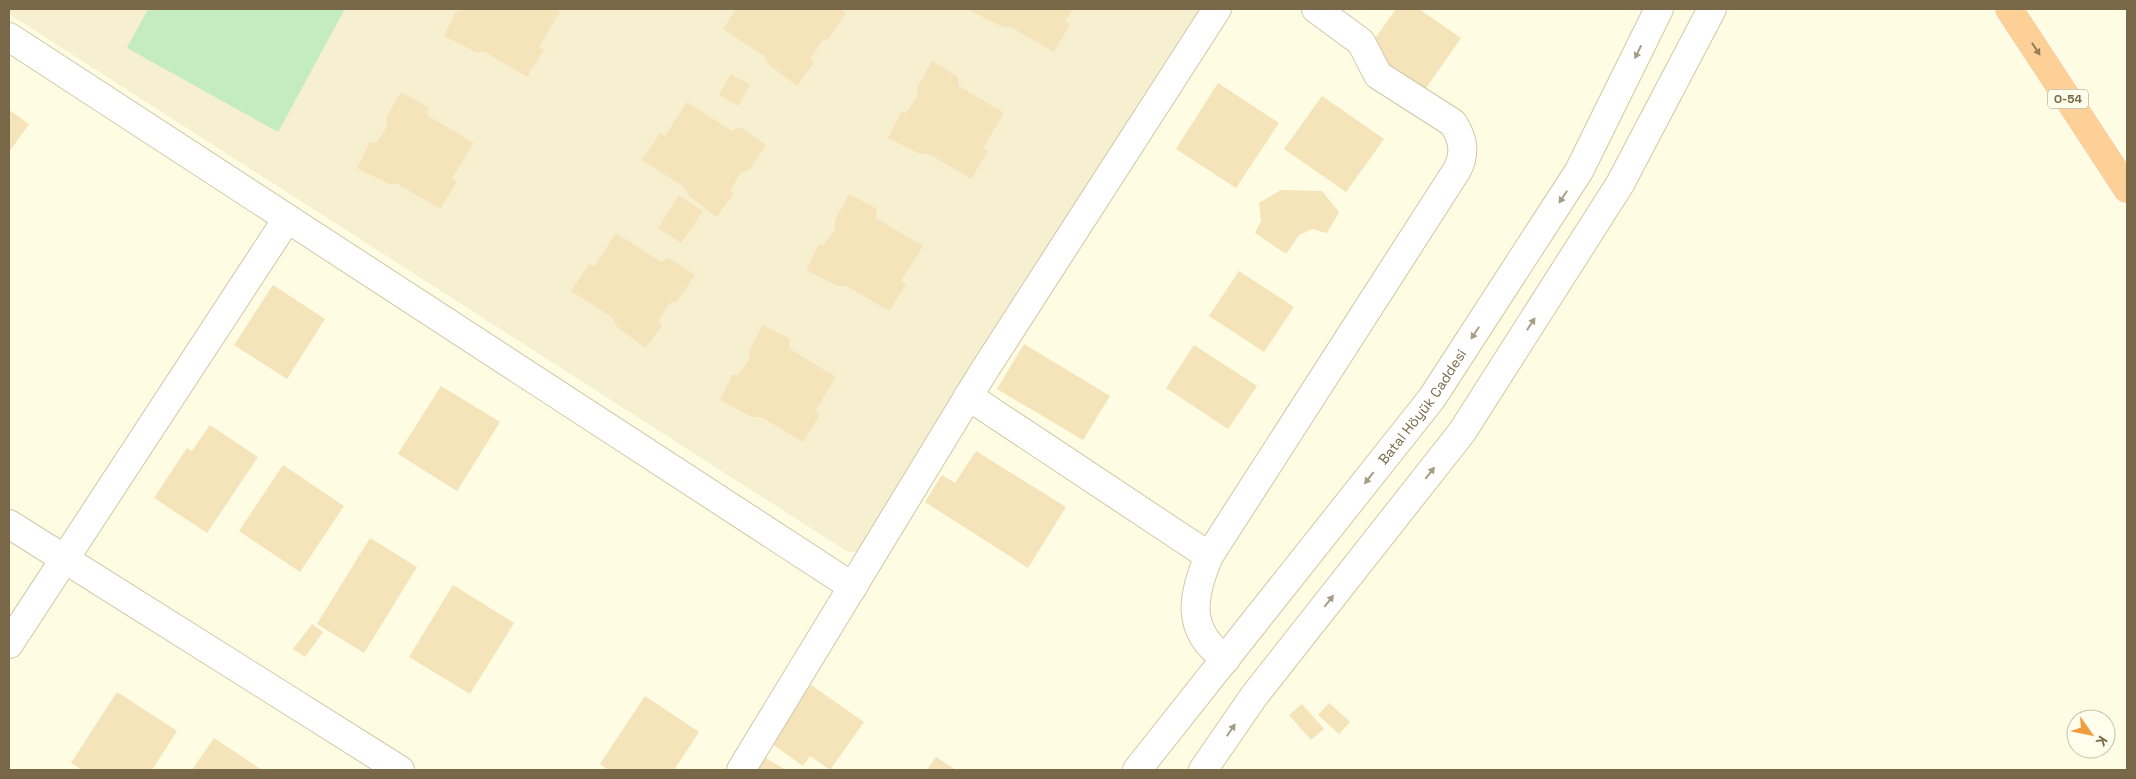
<svg xmlns="http://www.w3.org/2000/svg" width="2136" height="779" font-family="'Space Grotesk',sans-serif">
<style>
.residential{fill:#f6f0d1}
.green{fill:#c5ecc1}
.building{fill:#f5e3b9}
.lines{fill:none;stroke-linecap:round;stroke-linejoin:round}
.street-casing{stroke:#d0c7a9;stroke-width:30}
.secondary-casing{stroke:#d3c8a6;stroke-width:30}
.highway-casing{stroke:#fff;stroke-width:30}
.street{stroke:#fff;stroke-width:28}
.secondary{stroke:#fff;stroke-width:28}
.highway{stroke:#fcd096;stroke-width:28}
.oneway{fill:#927d57}
.oneway2{fill:#a79d87}
.labels{text-anchor:middle;dominant-baseline:central;stroke-width:4;stroke-linejoin:round;paint-order:stroke}
.shield{fill:#fffdeb;stroke:#a09578;stroke-width:1}
.shield-label{font-size:12px;font-weight:bold;fill:#786847}
.street-label{font-size:14px;fill:#786847;stroke:#fffdeb}
</style>
<rect width="100%" height="100%" fill="#fefce3"/>
<polygon class="residential" points="9,9 1207,9 864,552 848,552 9,14"/>
<polygon class="green" points="148,9 345,9 278,132 127,48"/>
<g class="building">
<polygon points="464,9 555,9 560,12 539,47 544,50 527,77 485,52 476,52 444,36 456,11 462,11"/>
<polygon points="736,9 840,9 846,13 829,38 821,42 811,58 814,63 797,86 768,64 764,56 723,29"/>
<polygon points="971,9 1073,9 1065,22 1070,24 1054,52 1011,27 1003,27 970,11"/>
<polygon points="1396,9 1419,9 1461,38 1424,91 1366,51"/>
<polygon points="932,61 958,77 959,86 1004,113 983,148 988,151 971,179 929,154 920,154 888,138 901,112 906,113 917,97 917,88"/>
<polygon points="731,74 750,85 738,106 719,95"/>
<polygon points="1218,83 1279,123 1236,188 1176,149"/>
<polygon points="401,92 428,107 428,116 474,143 452,178 457,182 440,209 398,184 390,184 357,168 370,142 376,143 387,127 386,118"/>
<polygon points="1322,96 1384,139 1346,192 1284,149"/>
<polygon points="687,102 732,131 740,127 766,145 749,170 740,173 731,190 733,195 716,217 688,195 684,187 642,160 660,133 665,136"/>
<polygon points="9,110 29,124 9,152"/>
<polygon points="1281,190 1322,191 1339,212 1327,233 1312,229 1299,235 1286,254 1255,233 1261,221 1259,203"/>
<polygon points="849,194 877,209 876,218 923,246 901,281 906,284 889,311 847,286 838,286 806,270 819,244 824,245 835,229 835,220"/>
<polygon points="679,195 703,211 681,243 658,228"/>
<polygon points="616,233 661,262 669,258 695,275 677,301 669,304 659,320 662,326 645,348 616,326 613,318 571,291 589,264 594,267"/>
<polygon points="1239,271 1294,307 1264,352 1209,316"/>
<polygon points="273,285 325,319 287,379 234,345"/>
<polygon points="763,325 790,339 790,349 836,377 815,411 820,414 803,442 761,417 752,417 720,400 732,375 738,375 749,360 749,351"/>
<polygon points="1024,344 1110,396 1083,440 997,389"/>
<polygon points="1194,345 1257,386 1228,429 1166,388"/>
<polygon points="441,386 500,422 457,491 398,454"/>
<polygon points="210,425 258,457 207,533 154,498 187,448 192,451"/>
<polygon points="976,451 1066,507 1028,568 925,502 942,475 955,483"/>
<polygon points="283,465 344,506 300,572 239,531"/>
<polygon points="370,538 417,567 364,653 317,624"/>
<polygon points="453,585 514,623 470,694 409,657"/>
<polygon points="312,624 323,632 305,657 293,649"/>
<polygon points="811,685 864,722 830,770 810,756 803,766 771,743"/>
<polygon points="117,692 177,731 152,770 82,770 71,763"/>
<polygon points="645,696 699,732 674,770 609,770 600,764"/>
<polygon points="1329,703 1350,722 1339,734 1318,715"/>
<polygon points="1302,704 1324,729 1311,740 1289,715"/>
<polygon points="214,738 262,770 192,770"/>
<polygon points="762,756 786,770 754,770"/>
<polygon points="936,757 956,770 927,770"/>
</g>
<g class="lines">
<defs>
<g id="street">
<polyline points="9,37 853,587"/>
<polyline points="968,396 1209,556"/>
<polyline points="9,524 400,770"/>
<polyline points="9,644 287,219"/>
<path d="M1226 659C1185 631 1192 596 1209 556L1457 170C1466 152 1463 139 1453 123L1378 75 1361 42 1316 9"/>
<polyline points="741,770 982,374 1217,9"/>
</g>
<g id="secondary">
<path id="s1" d="M1137 770 1432 398 1579 171 1659 9"/>
<polyline points="1203,770 1254,696 1462,432 1620,184 1712,9"/>
</g>
<polyline id="highway" points="2009,9 2127,189"/>
</defs>
<use href="#street" class="street-casing"/>
<use href="#secondary" class="secondary-casing"/>
<use href="#highway" class="highway-casing"/>
<use href="#street" class="street"/>
<use href="#secondary" class="secondary"/>
<use href="#highway" class="highway"/>
</g>
<defs><path id="oneway-solid" d="M-6-.8H1V-3.2L6.5 0L1 3.2V.8H-6Z" transform="scale(1.25)"/></defs>
<use class="oneway" href="#oneway-solid" transform="translate(2036 49) rotate(57)"/>
<g class="oneway2">
<use href="#oneway-solid" transform="translate(1638 52) rotate(116)"/>
<use href="#oneway-solid" transform="translate(1563 197) rotate(123)"/>
<use href="#oneway-solid" transform="translate(1531 324) rotate(-57)"/>
<use href="#oneway-solid" transform="translate(1475 333) rotate(123)"/>
<use href="#oneway-solid" transform="translate(1430 473) rotate(-52)"/>
<use href="#oneway-solid" transform="translate(1369 478) rotate(128)"/>
<use href="#oneway-solid" transform="translate(1329 601) rotate(-52)"/>
<use href="#oneway-solid" transform="translate(1231 730) rotate(-56)"/>
</g>
<g class="labels">
<rect class="shield" x="2048" y="89.5" width="40" height="19" rx="4"/>
<g class="shield-label">
<text x="2068" y="99">O-54</text>
</g>
<g class="street-label">
<text stroke="none"><textPath href="#s1" startOffset="462">Batal Höyük Caddesi</textPath></text>
</g>
</g>
<rect width="2136" height="779" fill="none" stroke="#786847" stroke-width="20"/>
<g transform="translate(2091 734) rotate(123)"><circle r="24" fill="#fffdeb" stroke="#c9c1a9"/>
<path d="M0-4L9 19L0 12L-9 19Z" fill="#f09d40"/>
<text y="-8" font-size="14" font-weight="bold" text-anchor="middle" fill="#786847">K</text>
</g>
</svg>
